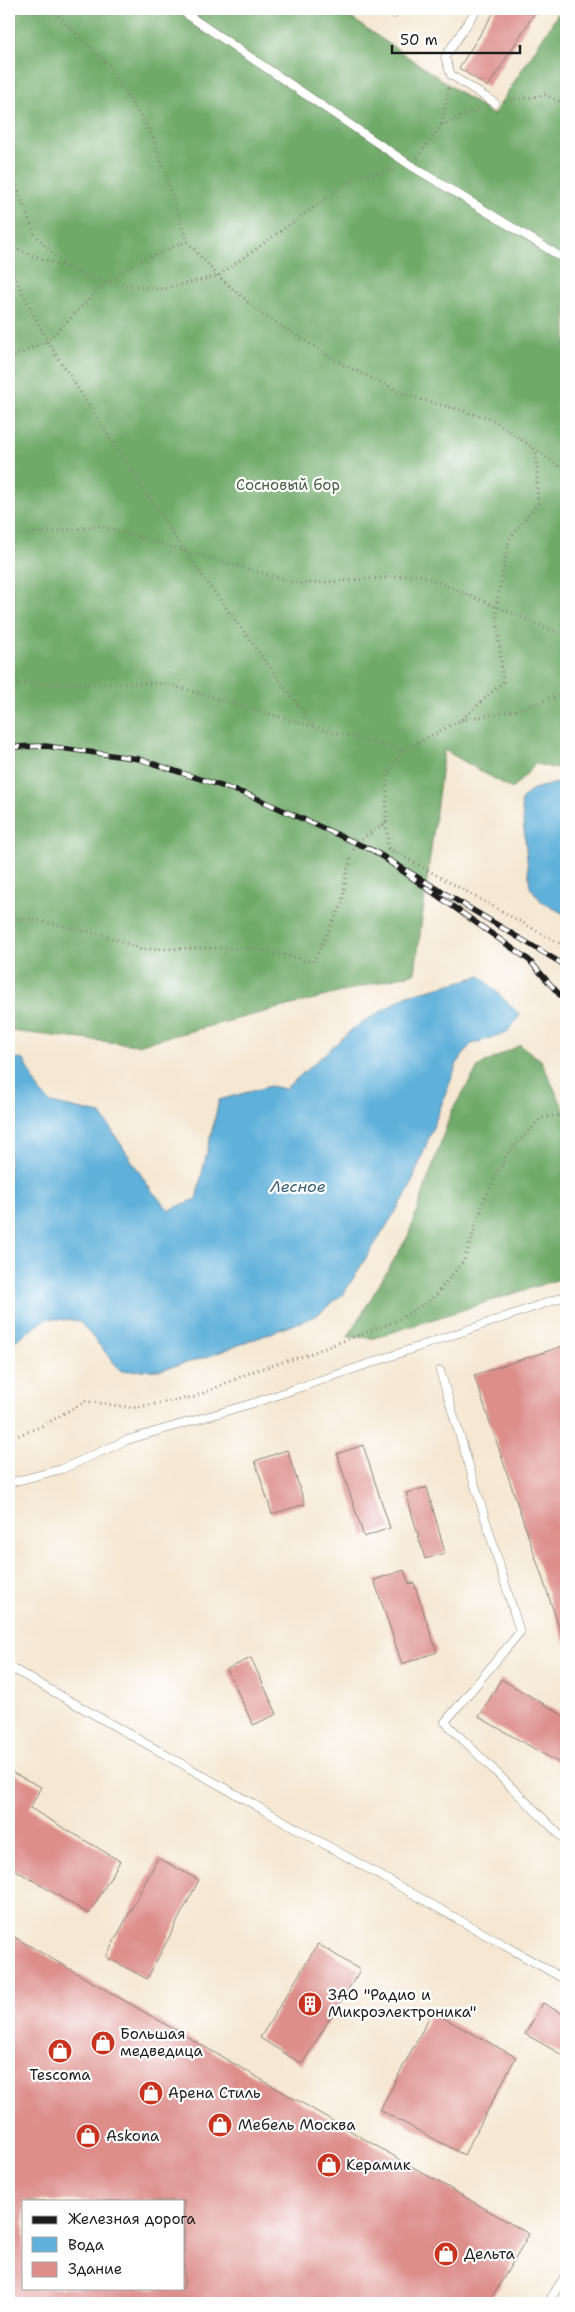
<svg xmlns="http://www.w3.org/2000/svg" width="575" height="2312" font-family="'Shantell Sans',sans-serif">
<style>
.forest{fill:#6faa69;stroke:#466342}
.water{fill:#5fb0da;stroke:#3e667b}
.building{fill:#dd8e8b;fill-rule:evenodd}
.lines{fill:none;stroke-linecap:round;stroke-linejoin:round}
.service-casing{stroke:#888276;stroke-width:9}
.path{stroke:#888276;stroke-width:3;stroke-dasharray:1 4;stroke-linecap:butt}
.service{stroke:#fff;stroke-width:8}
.rail-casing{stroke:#1c1c1c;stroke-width:5.5}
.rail{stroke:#fff;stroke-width:4;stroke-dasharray:11;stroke-linecap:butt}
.labels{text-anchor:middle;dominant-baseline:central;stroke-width:4.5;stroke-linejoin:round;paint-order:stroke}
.park-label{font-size:15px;fill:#485f41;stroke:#fff}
.poi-label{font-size:15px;fill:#1c1c1c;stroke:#fff;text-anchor:start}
.water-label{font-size:16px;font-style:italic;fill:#3a5f71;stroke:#fff}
</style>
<rect width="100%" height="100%" fill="#fff"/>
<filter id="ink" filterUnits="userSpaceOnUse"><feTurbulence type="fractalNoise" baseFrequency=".02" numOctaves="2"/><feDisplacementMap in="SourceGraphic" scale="10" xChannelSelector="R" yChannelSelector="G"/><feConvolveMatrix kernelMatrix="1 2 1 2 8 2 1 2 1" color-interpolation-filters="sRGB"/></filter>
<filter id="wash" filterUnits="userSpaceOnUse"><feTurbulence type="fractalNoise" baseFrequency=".0096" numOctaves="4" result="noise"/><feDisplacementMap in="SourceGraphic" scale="20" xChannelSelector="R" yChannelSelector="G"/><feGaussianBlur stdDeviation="1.12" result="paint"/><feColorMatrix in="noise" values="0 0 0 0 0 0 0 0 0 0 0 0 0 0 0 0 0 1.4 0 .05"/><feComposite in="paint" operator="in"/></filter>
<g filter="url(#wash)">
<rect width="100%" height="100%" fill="#f5e7d1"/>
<g class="forest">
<polygon points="9,9 338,9 493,115 561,9 566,9 566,771 536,764 512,789 444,750 415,973 137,1045 9,1031"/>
<polygon points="520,1045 541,1060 566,1114 566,1277 374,1338 348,1337 408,1236 452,1110 479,1066"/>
</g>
<g class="water">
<polygon points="561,782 566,782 566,915 542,902 530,887 521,800 533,789"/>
<polygon points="481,976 520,1015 507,1032 470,1045 457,1064 409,1190 344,1293 316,1316 207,1357 160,1370 121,1371 79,1321 48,1318 9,1345 9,1057 24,1060 40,1092 51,1103 101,1114 151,1190 169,1210 196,1199 219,1100 270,1086 285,1089 355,1027 408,995"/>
</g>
<g id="blocks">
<g class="building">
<polygon points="496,9 537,9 488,87 459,68"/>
<polygon points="566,1345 566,1641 564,1642 474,1375"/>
<polygon points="363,1445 390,1528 364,1537 337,1454"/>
<polygon points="287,1450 305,1504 272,1514 255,1461"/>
<polygon points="427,1487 445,1553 425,1559 406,1493"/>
<polygon points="404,1570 409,1584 414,1583 437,1652 402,1664 374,1580"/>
<polygon points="251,1658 277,1714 253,1725 227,1669"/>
<polygon points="501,1679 566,1717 566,1767 479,1717"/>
<polygon points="9,1771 41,1787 30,1808 120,1861 89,1914 9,1866"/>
<polygon points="158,1858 199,1880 147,1979 106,1957"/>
<path d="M9 1934 529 2234 489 2303H9ZM24 2201H184V2288H24Z"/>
<polygon points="318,1944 360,1970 302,2064 260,2038"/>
<polygon points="543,2003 566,2016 566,2057 525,2034"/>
<polygon points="432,2012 516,2057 464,2155 380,2110"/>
</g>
</g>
</g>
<g filter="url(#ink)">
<use href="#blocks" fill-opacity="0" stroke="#888276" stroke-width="1"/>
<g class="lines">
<defs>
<g id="service">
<polyline points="179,9 410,165 566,260"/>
<polyline points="386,9 394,14"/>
<polyline points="477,9 445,57 451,75 495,103"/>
<polyline points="440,1371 520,1632 445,1722 566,1841"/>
<polyline points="9,1483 62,1469 127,1440 257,1402 566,1296"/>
<polyline points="15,1670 566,1980"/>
<polyline points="548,2303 566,2274"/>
</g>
</defs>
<use href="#service" class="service-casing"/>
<g class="path">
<polyline points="51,9 109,66 153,137 187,241 218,276 262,314 342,364 406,395 492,419 566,471"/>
<polyline points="208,16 214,9"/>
<polyline points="505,101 545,95 566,104"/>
<polyline points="442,124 449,86"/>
<polyline points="417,157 442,125 482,108"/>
<polyline points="9,168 35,235 66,267"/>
<polyline points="9,246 106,283 136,263 187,241"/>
<polyline points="9,266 47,341 184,551 314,727"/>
<polyline points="9,359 47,341 106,283 162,289 218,276 356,177 395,169"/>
<polyline points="9,536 100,526 299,584 421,575 566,636"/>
<polyline points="9,684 163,683 314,727 403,750 461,720 503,682 496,608 509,540 538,503 536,452"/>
<polyline points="461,720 514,711 566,693"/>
<polyline points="386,823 388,848 566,947"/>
<polyline points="9,918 41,921 103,935 140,949 254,948 313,962 342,904 347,871 356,842 386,823 387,776 403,750"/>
<polyline points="9,1439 40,1427 86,1401 133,1408 194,1397 254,1371 309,1354 396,1321 432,1299 464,1261 485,1198 507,1154 541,1118 566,1114"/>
</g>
<use href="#service" class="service"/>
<defs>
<g id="rail">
<polyline points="9,747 46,746 139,759 249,795 374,851"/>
<polyline points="566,966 374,851 529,960 566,1002"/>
</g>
</defs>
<use href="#rail" class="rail-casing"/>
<use href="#rail" class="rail"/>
</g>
</g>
<defs>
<symbol id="building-disc" viewBox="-11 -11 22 22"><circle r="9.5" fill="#c8321e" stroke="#fff"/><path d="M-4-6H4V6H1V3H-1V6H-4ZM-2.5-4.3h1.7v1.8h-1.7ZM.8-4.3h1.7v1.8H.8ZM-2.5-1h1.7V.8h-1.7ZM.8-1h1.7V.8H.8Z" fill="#fff"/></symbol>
<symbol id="shop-disc" viewBox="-11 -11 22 22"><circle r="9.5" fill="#c8321e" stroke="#fff"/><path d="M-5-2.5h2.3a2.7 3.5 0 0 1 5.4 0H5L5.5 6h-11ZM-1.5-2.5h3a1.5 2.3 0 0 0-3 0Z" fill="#fff"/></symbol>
</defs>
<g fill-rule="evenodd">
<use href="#building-disc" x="296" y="1990" width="28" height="28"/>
<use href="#shop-disc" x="89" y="2029" width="28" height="28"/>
<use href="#shop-disc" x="46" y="2037" width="28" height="28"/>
<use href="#shop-disc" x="137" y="2079" width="28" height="28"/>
<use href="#shop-disc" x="206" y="2111" width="28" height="28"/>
<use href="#shop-disc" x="74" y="2122" width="28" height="28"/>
<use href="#shop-disc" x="315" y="2151" width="28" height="28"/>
<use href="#shop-disc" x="432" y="2240" width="28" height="28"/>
</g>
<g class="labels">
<g class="park-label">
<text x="288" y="485">Сосновый бор</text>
</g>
<g class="poi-label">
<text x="328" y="1995">ЗАО "Радио и<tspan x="328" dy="17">Микроэлектроника"</tspan></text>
<text x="120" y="2034">Большая<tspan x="120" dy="17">медведица</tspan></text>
<text x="60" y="2075" text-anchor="middle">Tescoma</text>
<text x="168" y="2093">Арена Стиль</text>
<text x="238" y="2125">Мебель Москва</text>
<text x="106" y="2136">Askona</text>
<text x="346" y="2165">Керамик</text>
<text x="464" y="2254">Дельта</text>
</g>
<g class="water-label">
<text x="298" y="1186">Лесное</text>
</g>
</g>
<rect width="575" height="2312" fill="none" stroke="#fff" stroke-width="30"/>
<rect x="22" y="2200" width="162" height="90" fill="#ffffff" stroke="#a4a4a4"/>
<rect x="32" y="2216" width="25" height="8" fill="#1c1c1c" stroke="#a4a4a4"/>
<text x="68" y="2224" font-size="15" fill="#1c1c1c">Железная дорога</text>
<rect x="32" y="2237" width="25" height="15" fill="#5fb0da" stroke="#a4a4a4"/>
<text x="68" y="2250" font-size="15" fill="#1c1c1c">Вода</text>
<rect x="32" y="2262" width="25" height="15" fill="#dd8e8b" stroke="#a4a4a4"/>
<text x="68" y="2274" font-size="15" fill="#1c1c1c">Здание</text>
<path d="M392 45v8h128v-8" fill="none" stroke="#1c1c1c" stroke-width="2.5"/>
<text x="400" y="45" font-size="15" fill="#1c1c1c" stroke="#ffffff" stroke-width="4" paint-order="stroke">50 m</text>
</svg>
